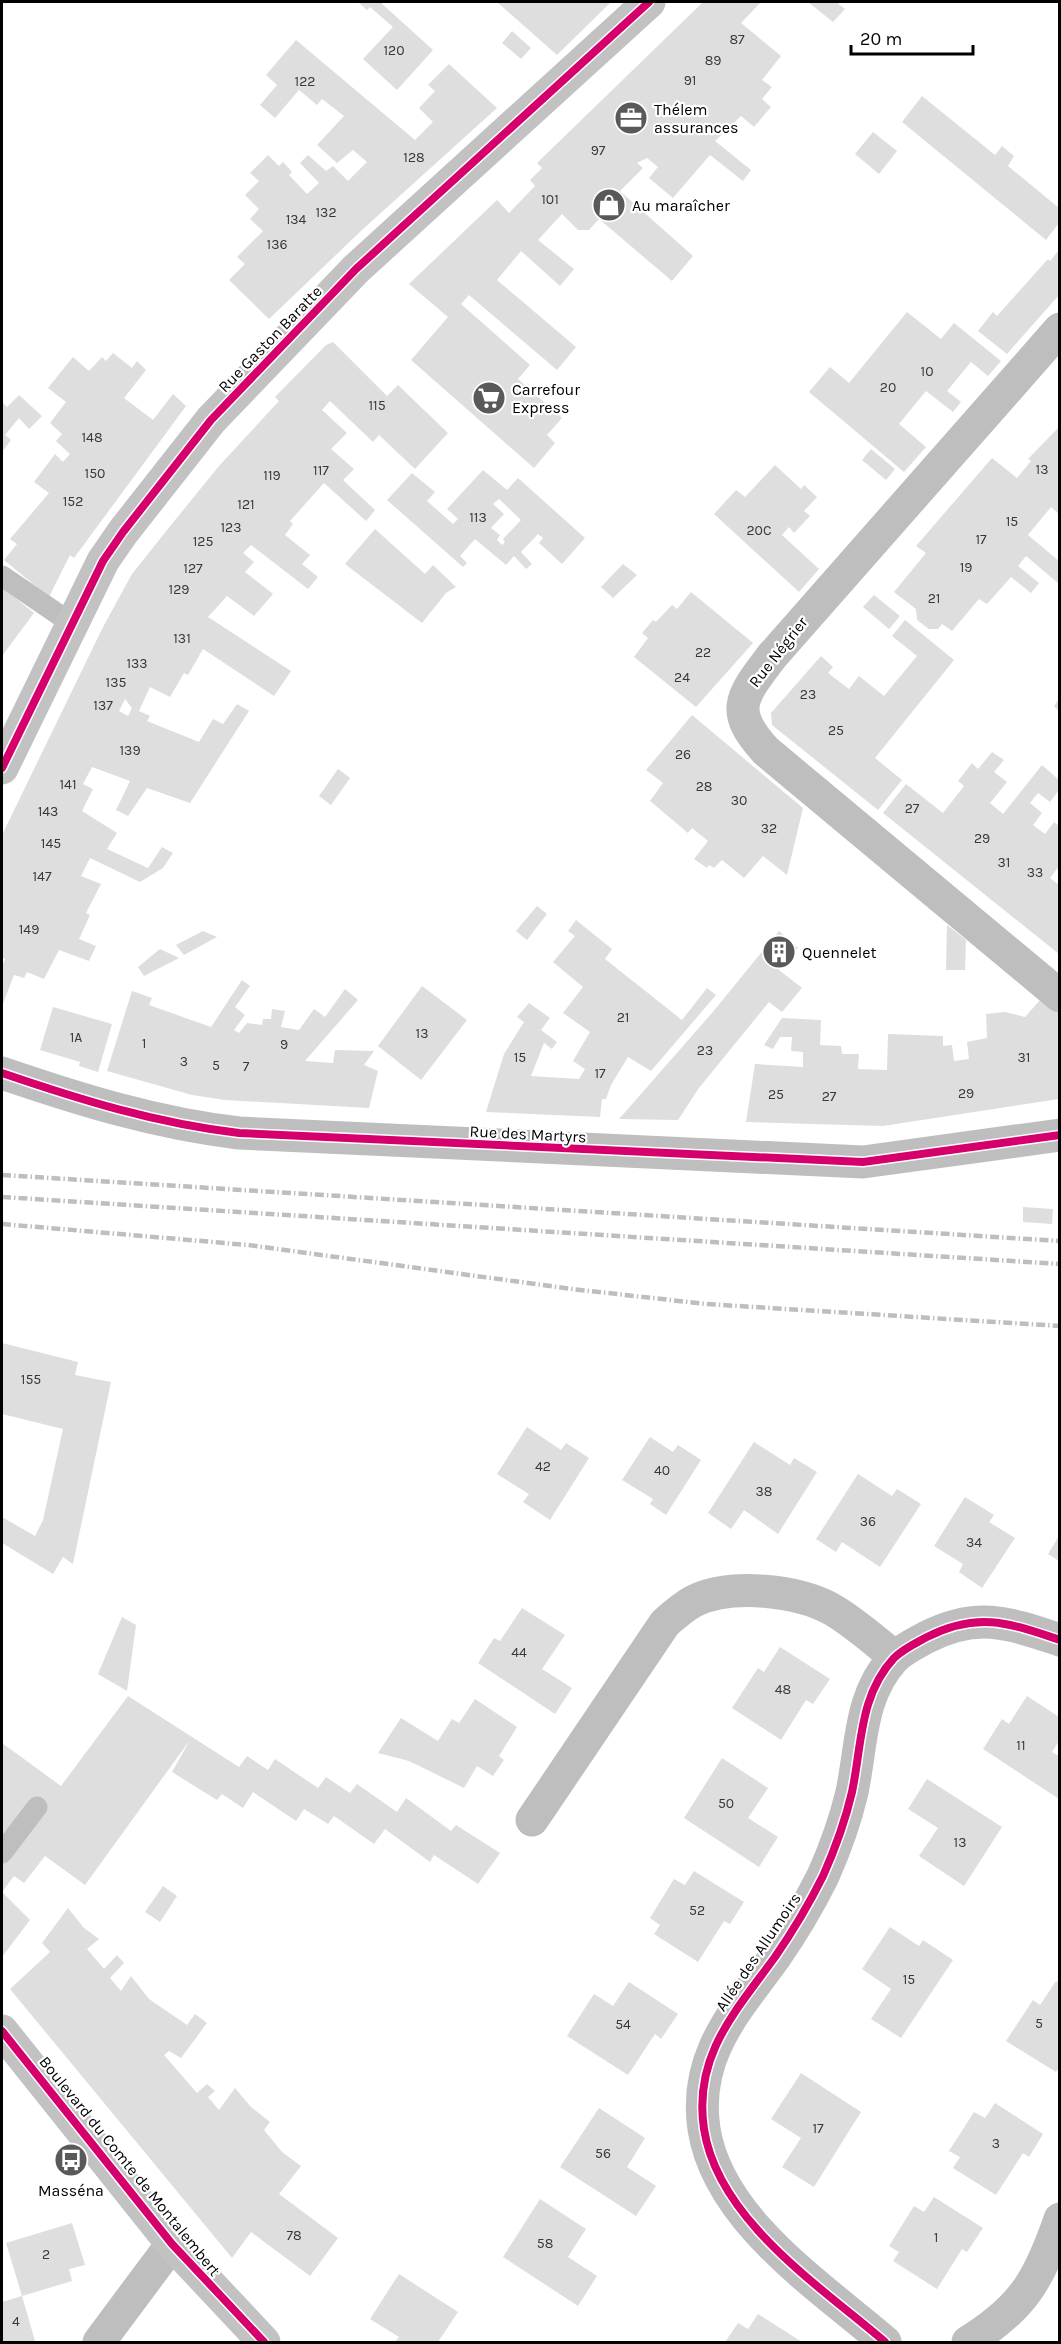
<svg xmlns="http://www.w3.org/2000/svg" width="1061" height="2344" font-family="Karla,sans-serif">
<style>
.building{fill:#dedede;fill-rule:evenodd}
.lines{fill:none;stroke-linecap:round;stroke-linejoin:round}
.lane{stroke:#bebebe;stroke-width:21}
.street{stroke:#bebebe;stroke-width:33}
.secondary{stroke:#c2c2c2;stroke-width:33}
.rail{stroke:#bebebe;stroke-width:4.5;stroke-dasharray:9 3 1.5 3;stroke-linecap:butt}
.cycleway-casing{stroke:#fff;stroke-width:11}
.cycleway{stroke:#d6006c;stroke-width:8}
.labels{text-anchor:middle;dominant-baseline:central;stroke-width:4.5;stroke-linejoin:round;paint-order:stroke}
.number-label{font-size:14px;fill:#383838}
.poi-label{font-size:16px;fill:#000;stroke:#fff;text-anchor:start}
.street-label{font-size:16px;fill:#000;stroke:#fff}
</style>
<rect width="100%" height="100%" fill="#fff"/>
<g class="building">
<polygon points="358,2 380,2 433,50 397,90 363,59 393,27 370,7 367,10"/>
<polygon points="497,2 611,2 557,55"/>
<polygon points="703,2 761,2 741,23 781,56 762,80 772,87 762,99 771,107 754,127 741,116 715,141 751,170 743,181 710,155 673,198 649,178 658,167 647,158 637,163 643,168 620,191 693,256 672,281 599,219 589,230 578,230 562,214 538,240 574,269 560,286 521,251 497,280 576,347 557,370 469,295 461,304 530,365 518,379 562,418 547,435 555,443 534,468 411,360 448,317 409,284 497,200 509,213 535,186 530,180 542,168 537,163"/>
<polygon points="808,2 836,2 845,9 833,22"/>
<polygon points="512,31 531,48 521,59 502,43"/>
<polygon points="296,40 415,140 433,122 419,108 435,91 428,85 449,64 497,108 362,230 269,319 229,280 245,264 237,257 263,231 250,219 259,209 245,195 259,181 250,173 268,155 279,166 283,162 292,172 289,175 307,194 319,183 300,163 308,155 326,171 333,166 348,181 367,162 353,150 337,163 317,145 344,116 322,99 317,105 299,90 275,118 260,105 277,85 266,75"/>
<polygon points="922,96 995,155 1002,146 1014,156 1008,166 1059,208 1059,223 1046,240 902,122"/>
<polygon points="873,132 897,151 879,174 855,154"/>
<polygon points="1059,250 1059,295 1007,354 978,331 993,312 997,316 1048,259 1050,261"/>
<polygon points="907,312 941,339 954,323 1001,361 988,376 971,362 947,391 961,402 953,412 926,391 899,424 926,447 904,472 809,392 830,367 849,383"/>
<path d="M333 342 387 396 398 385 448 433 415 469 379 435 373 442 330 401 322 410 347 433 331 449 354 469 343 480 375 510 366 521 324 483 290 521 293 524 285 535 310 555 302 564 318 577 308 589 251 545 243 553 254 562 245 572 273 594 254 616 227 596 208 617 291 671 274 696 203 649 188 675 184 673 170 697 150 687 139 711 150 716 147 721 199 742 213 719 223 724 237 704 249 711 190 803 147 788 128 816 116 810 130 781 92 767 83 784 93 789 82 811 117 833 107 849 148 868 162 847 173 853 163 868 140 882 90 858 81 876 101 884 86 913 90 915 79 939 96 946 89 961 59 950 44 979 27 972 24 978 14 975 2 1006V967L5 959 2 957V835L103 627 132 574 167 530 219 466 279 401 275 397 326 345ZM125 699 132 708 128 716 119 711Z"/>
<polygon points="113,353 132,368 137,361 146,370 124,398 153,420 173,394 186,406 74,558 70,555 49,597 4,560 17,544 10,539 49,493 34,482 55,454 63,462 70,454 56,441 62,434 50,423 66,402 48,388 73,357 89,371 102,357 106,361"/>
<polygon points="19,395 42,416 29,429 19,418 5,435 11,440 2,452 2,402 7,407"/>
<polygon points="1059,427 1059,514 1051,507 1028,535 1059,561 1059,581 1058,583 1026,556 1018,566 1039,583 1031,593 1011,577 987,604 979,599 952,631 942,624 938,629 929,629 917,620 916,609 894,592 926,553 916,546 992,458 1017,478 1031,461 1028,459"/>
<polygon points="871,449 895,469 886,480 862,460"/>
<polygon points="775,465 801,489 804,485 817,497 804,511 810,516 794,533 789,527 782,535 819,569 799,592 714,514 736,490 745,497"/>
<path d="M483 470 507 490 518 478 585 538 562 564 539 543 543 538 538 534 521 552 532 564 526 569 514 556 506 565 475 539 460 556 467 563 463 567 387 500 412 473 435 492 427 501 453 524 458 519 447 509ZM499 499 521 520 503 539 505 542 502 545 497 540 500 535 491 528 504 514 493 504Z"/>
<polygon points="375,529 425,574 433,565 456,587 446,593 422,623 345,564"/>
<polygon points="623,564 637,575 613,598 601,587"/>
<polygon points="2,587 34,613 2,656"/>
<polygon points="691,592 753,643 696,707 634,657 648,638 642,633 653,620 656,622 672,605 677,609"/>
<polygon points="874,595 900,616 889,629 863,607"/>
<polygon points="905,620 954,660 875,758 902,780 878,810 772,725 771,713 821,656 833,667 828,673 849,689 859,676 884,696 917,656 892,636"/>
<polygon points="1059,699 1059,711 1054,706"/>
<polygon points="692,715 803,808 787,875 763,856 744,878 722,860 714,868 709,865 707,868 694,859 708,841 692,828 688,833 650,801 663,783 646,770"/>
<polygon points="992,752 1004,760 994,772 1007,782 990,803 1003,814 1042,765 1059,780 1059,790 1050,802 1038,793 1030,803 1042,813 1033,825 1045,834 1054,822 1059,826 1059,866 1050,878 1058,884 1059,882 1059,954 883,813 906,784 943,813 964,786 958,781 972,763 978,769"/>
<polygon points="338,769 350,778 331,805 319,796"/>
<polygon points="537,906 547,914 527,940 516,931"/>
<polygon points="576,920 612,949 605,959 682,1020 707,988 716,995 651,1071 628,1057 611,1085 606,1099 602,1099 600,1117 486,1112 504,1054 524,1022 517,1017 529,1003 550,1018 541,1030 557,1042 552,1049 544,1043 531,1076 579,1079 585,1069 573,1061 590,1032 563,1013 583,987 553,962 575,936 568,931"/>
<polygon points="947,925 966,940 965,970 946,970"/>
<polygon points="203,931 217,937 184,955 176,945"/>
<polygon points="779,931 798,948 779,970 802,988 782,1012 769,1002 699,1088 678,1120 619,1119 712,1013"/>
<polygon points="160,949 179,958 144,976 138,967"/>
<polygon points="242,980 250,986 235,1007 245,1015 234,1030 239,1033 247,1023 262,1025 263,1019 271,1019 272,1009 285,1011 281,1027 299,1030 314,1009 325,1017 345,989 358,1000 305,1061 333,1063 335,1050 374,1051 364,1065 378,1071 369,1108 225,1100 192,1095 107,1071 132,991 152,998 149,1005 211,1027"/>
<polygon points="422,986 467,1020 421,1080 378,1046"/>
<polygon points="1041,999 1059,1014 1059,1099 883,1126 746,1122 755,1064 803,1067 803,1052 791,1051 792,1037 780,1037 773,1049 764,1045 782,1018 821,1020 820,1045 841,1046 842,1054 859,1054 858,1069 887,1070 888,1034 943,1036 943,1046 952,1045 954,1061 969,1059 967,1042 987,1038 986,1014 1005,1012 1025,1017"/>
<polygon points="53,1007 112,1024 98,1072 79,1066 80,1062 40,1050"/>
<polygon points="1023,1207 1053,1209 1052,1224 1023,1222"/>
<polygon points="2,1343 78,1362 75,1375 111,1382 73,1564 63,1557 53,1574 2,1543 2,1517 35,1536 43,1520 63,1429 2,1414"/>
<polygon points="527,1427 561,1450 566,1443 589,1458 550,1520 523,1502 529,1494 497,1474"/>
<polygon points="650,1437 673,1452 678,1445 701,1460 666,1515 650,1504 653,1499 622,1480"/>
<polygon points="754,1442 790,1465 794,1458 817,1472 778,1534 744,1510 731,1529 708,1513"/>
<polygon points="858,1474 892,1496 897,1489 921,1504 880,1567 842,1542 836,1552 816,1539"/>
<polygon points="965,1497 994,1515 989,1522 1015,1538 982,1588 959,1572 963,1564 934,1546"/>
<polygon points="1059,1536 1059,1561 1048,1554"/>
<polygon points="522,1608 565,1635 542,1669 572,1688 555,1714 478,1663 494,1638 500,1641"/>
<polygon points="122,1617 136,1625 127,1691 98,1674"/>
<polygon points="780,1647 830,1679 813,1704 806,1700 781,1740 732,1708 758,1668 764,1672"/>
<polygon points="128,1696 239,1767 247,1756 268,1770 275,1759 318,1788 326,1777 350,1793 357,1784 397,1812 406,1798 451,1831 456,1825 500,1853 478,1884 434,1855 430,1862 385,1829 374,1844 334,1816 328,1824 304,1809 296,1821 253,1792 243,1808 222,1794 217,1800 172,1772 190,1740 85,1885 45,1856 24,1883 14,1876 2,1892 30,1920 2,1957 2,1865 45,1807 2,1841 2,1743 61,1786"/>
<polygon points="1027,1696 1059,1717 1059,1741 1052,1752 1059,1756 1059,1799 983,1749 1002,1719 1009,1724"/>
<polygon points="475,1699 517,1727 499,1756 504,1760 493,1776 477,1766 464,1788 409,1761 378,1753 401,1718 438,1741 452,1719 459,1723"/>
<polygon points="722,1758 768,1788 748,1818 778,1837 759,1867 684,1818"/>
<polygon points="927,1779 1002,1827 964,1886 919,1856 938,1828 908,1809"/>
<polygon points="694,1871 744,1902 730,1924 724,1921 698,1962 654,1934 660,1925 650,1918 674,1879 685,1885"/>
<polygon points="163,1886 177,1896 160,1922 145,1912"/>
<polygon points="68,1908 84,1928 99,1939 87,1949 104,1969 117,1955 124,1963 110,1978 121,1991 131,1976 149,1999 187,2025 195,2014 207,2023 181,2058 169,2051 164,2055 197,2093 207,2084 215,2091 208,2097 219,2110 235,2088 251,2107 270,2122 264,2130 282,2152 301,2166 279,2194 338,2238 310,2276 251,2232 232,2258 10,1989 50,1952 42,1943"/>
<polygon points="890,1927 919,1946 923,1940 953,1960 901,2038 871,2019 891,1989 862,1969"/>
<polygon points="1056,1981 1059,1983 1059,2067 1056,2072 1006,2041 1033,2000 1040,2005"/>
<polygon points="629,1982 678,2014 661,2039 655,2034 628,2075 567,2036 594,1994 613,2006"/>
<polygon points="801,2073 861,2112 814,2187 782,2167 801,2138 771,2119"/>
<polygon points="995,2103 1043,2134 1029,2157 1023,2153 996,2195 953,2168 960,2157 949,2151 974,2112 985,2118"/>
<polygon points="599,2108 645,2138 627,2167 656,2186 636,2216 560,2167"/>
<polygon points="934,2197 983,2228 967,2252 962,2249 937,2289 893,2261 899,2252 889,2246 914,2206 924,2212"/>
<polygon points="540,2199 586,2229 568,2257 597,2276 578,2306 503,2257"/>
<polygon points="72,2223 85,2265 69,2269 72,2281 22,2296 35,2341 2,2342 2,2302 22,2296 6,2243"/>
<polygon points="399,2274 458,2312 438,2342 395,2342 399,2337 370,2319"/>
<polygon points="758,2314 802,2342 725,2342 738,2323 748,2329"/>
</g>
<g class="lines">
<g class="lane">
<polyline points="2,576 71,623"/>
<polyline points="2,1853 37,1807"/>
</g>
<g class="street">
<path d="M1060 329 772 656C742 696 728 710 766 751L1060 996"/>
<path d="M2 1073C81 1100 155 1123 239 1133L863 1162 1060 1135"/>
<path d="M532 1820 665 1623C674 1615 683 1607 694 1601 731 1583 798 1590 833 1610 855 1623 875 1641 895 1657"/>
<polyline points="99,2342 172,2244"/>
<path d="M885 2342C820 2286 718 2220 704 2129 693 2056 735 2012 775 1957 793 1931 809 1904 823 1876 835 1849 845 1822 852 1792 862 1745 859 1696 894 1658 903 1649 916 1643 927 1637 978 1611 1009 1623 1060 1640"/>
<path d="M968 2342C1023 2308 1039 2280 1060 2219"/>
</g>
<g class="secondary">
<polyline points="2,768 103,561 123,532 211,420 356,269 649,2"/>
<polyline points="2,2031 172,2244 264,2342"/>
</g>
<g class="rail">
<polyline points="2,1175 1060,1241"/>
<polyline points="2,1197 1060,1264"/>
<polyline points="2,1224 248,1245 572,1289 706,1304 1060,1326"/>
</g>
<defs>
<g id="cycleway">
<polyline points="2,768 103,561 123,532 211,420 356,269 649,2"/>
<path d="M2 1073C81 1100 155 1123 239 1133L863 1162 1060 1135"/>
<polyline points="2,2031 172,2244 264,2342"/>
<path d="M885 2342C820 2286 718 2220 704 2129 693 2056 735 2012 775 1957 793 1931 809 1904 823 1876 835 1849 845 1822 852 1792 862 1745 859 1696 894 1658 903 1649 916 1643 927 1637 978 1611 1009 1623 1060 1640"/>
</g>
</defs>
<use href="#cycleway" class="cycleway-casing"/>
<use href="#cycleway" class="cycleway"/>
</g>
<defs>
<symbol id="office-disc" viewBox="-11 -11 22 22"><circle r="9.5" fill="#595959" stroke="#fff"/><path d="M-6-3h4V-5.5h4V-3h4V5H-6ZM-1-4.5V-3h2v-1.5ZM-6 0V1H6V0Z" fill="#fff"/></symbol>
<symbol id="shop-disc" viewBox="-11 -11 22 22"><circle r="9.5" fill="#595959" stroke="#fff"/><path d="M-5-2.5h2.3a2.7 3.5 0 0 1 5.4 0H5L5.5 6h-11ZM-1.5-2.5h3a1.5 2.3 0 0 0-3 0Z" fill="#fff"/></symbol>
<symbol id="supermarket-disc" viewBox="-11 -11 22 22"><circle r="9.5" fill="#595959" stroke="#fff"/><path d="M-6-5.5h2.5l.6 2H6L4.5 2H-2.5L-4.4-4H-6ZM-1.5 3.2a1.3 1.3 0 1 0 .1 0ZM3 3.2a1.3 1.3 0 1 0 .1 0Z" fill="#fff"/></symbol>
<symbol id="building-disc" viewBox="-11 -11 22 22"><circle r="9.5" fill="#595959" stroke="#fff"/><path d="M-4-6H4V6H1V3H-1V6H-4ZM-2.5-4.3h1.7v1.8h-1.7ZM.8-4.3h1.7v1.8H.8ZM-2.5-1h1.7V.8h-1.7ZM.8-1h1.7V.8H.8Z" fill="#fff"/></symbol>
<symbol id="bus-disc" viewBox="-11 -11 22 22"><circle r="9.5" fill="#595959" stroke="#fff"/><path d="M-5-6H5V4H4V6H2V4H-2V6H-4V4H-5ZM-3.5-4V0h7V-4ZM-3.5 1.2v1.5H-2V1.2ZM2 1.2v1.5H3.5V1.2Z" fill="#fff"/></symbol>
</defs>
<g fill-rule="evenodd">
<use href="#office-disc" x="612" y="99" width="38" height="38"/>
<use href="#shop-disc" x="590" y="186" width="38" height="38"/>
<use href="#supermarket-disc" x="470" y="379" width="38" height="38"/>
<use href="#building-disc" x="760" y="933" width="38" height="38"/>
<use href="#bus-disc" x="52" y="2141" width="38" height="38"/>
</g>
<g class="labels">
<g class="number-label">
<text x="737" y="39">87</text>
<text x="394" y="50">120</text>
<text x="713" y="60">89</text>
<text x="690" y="80">91</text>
<text x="305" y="81">122</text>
<text x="598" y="150">97</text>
<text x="414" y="157">128</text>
<text x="550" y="199">101</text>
<text x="326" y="212">132</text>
<text x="296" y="219">134</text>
<text x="277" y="244">136</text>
<text x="927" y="371">10</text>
<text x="888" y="387">20</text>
<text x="377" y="405">115</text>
<text x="92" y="437">148</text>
<text x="1042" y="469">13</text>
<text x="321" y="470">117</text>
<text x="95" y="473">150</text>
<text x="272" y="475">119</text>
<text x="73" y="501">152</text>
<text x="246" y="504">121</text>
<text x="478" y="517">113</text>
<text x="1012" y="521">15</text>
<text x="231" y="527">123</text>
<text x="759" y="530">20C</text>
<text x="981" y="539">17</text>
<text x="203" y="541">125</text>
<text x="966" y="567">19</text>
<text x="193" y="568">127</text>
<text x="179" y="589">129</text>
<text x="934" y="598">21</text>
<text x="182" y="638">131</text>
<text x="703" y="652">22</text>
<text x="137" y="663">133</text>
<text x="682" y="677">24</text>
<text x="116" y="682">135</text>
<text x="808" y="694">23</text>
<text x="103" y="705">137</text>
<text x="836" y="730">25</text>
<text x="130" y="750">139</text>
<text x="683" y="754">26</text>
<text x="68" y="784">141</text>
<text x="704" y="786">28</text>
<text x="739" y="800">30</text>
<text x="912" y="808">27</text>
<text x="48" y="811">143</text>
<text x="769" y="828">32</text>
<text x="982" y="838">29</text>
<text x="51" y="843">145</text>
<text x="1004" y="862">31</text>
<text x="1035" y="872">33</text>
<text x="42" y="876">147</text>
<text x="29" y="929">149</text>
<text x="623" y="1017">21</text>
<text x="422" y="1033">13</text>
<text x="76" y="1037">1A</text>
<text x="144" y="1043">1</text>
<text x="284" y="1044">9</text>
<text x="705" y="1050">23</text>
<text x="520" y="1057">15</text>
<text x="1024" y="1057">31</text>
<text x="184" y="1061">3</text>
<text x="216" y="1065">5</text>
<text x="246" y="1066">7</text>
<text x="600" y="1073">17</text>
<text x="966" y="1093">29</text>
<text x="776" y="1094">25</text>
<text x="829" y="1096">27</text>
<text x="31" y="1379">155</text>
<text x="543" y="1466">42</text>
<text x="662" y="1470">40</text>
<text x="764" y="1491">38</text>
<text x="868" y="1521">36</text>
<text x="974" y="1542">34</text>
<text x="519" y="1652">44</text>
<text x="783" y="1689">48</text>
<text x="1021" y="1745">11</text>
<text x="726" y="1803">50</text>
<text x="960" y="1842">13</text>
<text x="697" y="1910">52</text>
<text x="909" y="1979">15</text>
<text x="1039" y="2023">5</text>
<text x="623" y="2024">54</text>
<text x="818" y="2128">17</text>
<text x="996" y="2143">3</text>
<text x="603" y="2153">56</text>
<text x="294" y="2235">78</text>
<text x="936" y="2237">1</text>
<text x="545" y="2243">58</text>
<text x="46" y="2254">2</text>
<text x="16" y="2321">4</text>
</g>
<g class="poi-label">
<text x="654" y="109">Thélem<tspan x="654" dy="18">assurances</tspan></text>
<text x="632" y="205">Au maraîcher</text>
<text x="512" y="389">Carrefour<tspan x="512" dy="18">Express</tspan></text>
<text x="802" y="952">Quennelet</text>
<text x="71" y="2190" text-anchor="middle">Masséna</text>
</g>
<g class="street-label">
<text transform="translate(270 339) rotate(-46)">Rue Gaston Baratte</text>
<text transform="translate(778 652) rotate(-52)">Rue Négrier</text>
<text transform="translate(528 1134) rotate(3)">Rue des Martyrs</text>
<text transform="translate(758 1952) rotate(-56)">Allée des Allumoirs</text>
<text transform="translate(130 2166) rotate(51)">Boulevard du Comte de Montalembert</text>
</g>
</g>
<rect width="1061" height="2344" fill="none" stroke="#000000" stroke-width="6"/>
<path d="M851 45v9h122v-9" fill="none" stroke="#000000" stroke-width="3"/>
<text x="860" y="45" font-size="18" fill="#000000" stroke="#ffffff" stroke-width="4.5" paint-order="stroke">20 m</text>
</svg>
